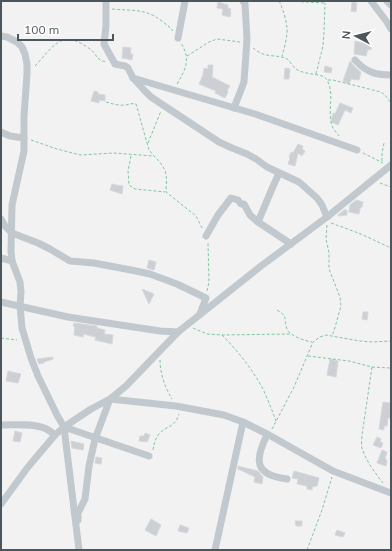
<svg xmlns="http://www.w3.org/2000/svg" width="392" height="551" font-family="Mulish,sans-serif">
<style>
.building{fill:#cccfd3;stroke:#d6d8dc}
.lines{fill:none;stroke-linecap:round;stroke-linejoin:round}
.path{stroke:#80c7a0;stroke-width:1;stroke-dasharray:3 2;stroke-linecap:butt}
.minor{stroke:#c1c9ce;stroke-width:7}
</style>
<rect width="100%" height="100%" fill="#f3f2f2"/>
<g class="building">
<polygon points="218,2 228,5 228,8 231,9 230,12 231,12 230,17 222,15 223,9 217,8"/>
<polygon points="352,2 357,3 356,12 351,11"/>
<polygon points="355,41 372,45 371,50 368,49 366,56 354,54"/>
<polygon points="123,47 131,48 130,54 133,54 132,60 122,58"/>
<polygon points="350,61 356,68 361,72 359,80 351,79 349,84 343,81"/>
<polygon points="208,65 213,65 212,77 230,86 227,90 228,92 225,98 215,93 216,91 199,84 203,75 204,68 208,69"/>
<polygon points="325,66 332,68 331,73 324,72"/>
<polygon points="285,68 290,69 289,79 284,79"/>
<polygon points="94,91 98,92 98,94 105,95 105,101 99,100 99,103 91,101"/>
<polygon points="340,103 353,108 351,113 345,110 338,125 331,122 333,113 335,114"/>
<polygon points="298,144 303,146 302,149 305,151 302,156 298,153 295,166 288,164 290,158 289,157 291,152 293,153"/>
<polygon points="112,184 116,185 123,186 122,194 110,190"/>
<polygon points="356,200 363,202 362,207 360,208 359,214 349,212 350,205"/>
<polygon points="344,210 347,210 347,215 338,216 338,215"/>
<polygon points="149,260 156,262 154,270 147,268"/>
<polygon points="142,289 154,294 149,304"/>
<polygon points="363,312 368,312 367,320 362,319"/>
<polygon points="74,323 97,326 97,328 105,330 104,334 113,335 112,344 95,340 96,337 83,334 83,337 74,335 75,327 73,326"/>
<polygon points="53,357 53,359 44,362 44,363 39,364 37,359"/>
<polygon points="330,359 338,361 336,377 327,375"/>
<polygon points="8,371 21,374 18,383 6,381"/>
<polygon points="383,402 391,403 391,418 388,418 387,426 384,426 384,430 379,429"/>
<polygon points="15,431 22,433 20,442 13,441"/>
<polygon points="145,433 150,435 147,442 139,441 140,436 144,436"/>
<polygon points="377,437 381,439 380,442 383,443 381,448 373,445"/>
<polygon points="71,441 84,444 83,450 72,448"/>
<polygon points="382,450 387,452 385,458 386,459 386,460 387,461 386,466 377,463"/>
<polygon points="96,457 102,458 101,464 95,463"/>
<polygon points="238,466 258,471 263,477 262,484 254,482 255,477 238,469"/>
<polygon points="294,471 319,478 317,486 312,487 312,490 307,489 307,486 297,484 298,479 292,478"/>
<polygon points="151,519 161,525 156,536 145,530"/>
<polygon points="295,521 302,521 302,526 296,526"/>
<polygon points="180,525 189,528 187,533 178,531"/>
<polygon points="337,530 345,533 343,537 335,535"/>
</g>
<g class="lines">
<g class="path">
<path d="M279 1C283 9 286 19 287 28 288 34 284 50 282 56"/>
<polyline points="286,1 325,3 326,1"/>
<path d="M112 9C132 11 146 8 163 22 167 25 170 27 173 31"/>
<path d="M253 48C256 50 258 52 261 53 268 57 278 55 285 58 290 60 290 63 294 67 297 71 302 72 307 73 313 75 324 74 327 80 335 94 327 112 332 126 334 130 337 133 339 136"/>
<polyline points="187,56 209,42 217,39 240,42"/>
<path d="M35 66C54 46 61 28 90 49 98 55 95 60 107 62"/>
<polyline points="316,74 323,46 324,32 325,3"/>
<polyline points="328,80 333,80 381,92 385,95 391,103"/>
<path d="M177 84C186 69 191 59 181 43"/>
<path d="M106 102C113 104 120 106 126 105 130 104 132 103 136 104L149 150C155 158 165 165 166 175 167 180 166 187 166 192L196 216 202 228"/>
<polyline points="31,140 57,149 80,155 114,153 153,156"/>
<polyline points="148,143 161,111"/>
<polyline points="363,153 383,163"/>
<polyline points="131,156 128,171 129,185 135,189 165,192"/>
<polyline points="382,161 382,153 384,143"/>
<polyline points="380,183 391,187"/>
<polyline points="331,223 361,234 391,248"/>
<polyline points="327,225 326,239 329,253 329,269 340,297 341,306 334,331 332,336"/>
<polyline points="207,291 209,282 208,242"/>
<path d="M277 310C289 317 283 318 287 329 290 336 305 341 312 342"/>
<polyline points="193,328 207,334 222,335 291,334"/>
<path d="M222 335C238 351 252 369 263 389 268 400 272 410 276 421"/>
<polyline points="1,338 17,340"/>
<polyline points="308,356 349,361 372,367 390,368"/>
<path d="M160 360C160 373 165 388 172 399"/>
<path d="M372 367 362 435C362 439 361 444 362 448 366 461 375 473 383 483"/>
<polyline points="272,429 294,387 313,342 320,337 326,335 360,341 372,342 391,341"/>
<path d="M153 450C154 444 155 439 159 434 167 425 175 428 179 414"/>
<polyline points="307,550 322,510 332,477"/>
</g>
<g class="minor">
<polyline points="106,1 106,26 104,44 115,64 125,66 128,68 133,78 144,90 151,97 219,142 232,148 247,154 256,159 267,167 299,182 317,198 322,205 327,217"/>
<polyline points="371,1 387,22 391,29"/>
<polyline points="387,1 391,5"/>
<polyline points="1,36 7,37 17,42 22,47 25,54 27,64 27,74 24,116 24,151 12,205 11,251 12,261 20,282 21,292 20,306 22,328 31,358 38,376 57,415 64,427 79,550"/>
<polyline points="178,38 185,1"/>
<path d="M355 60C366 72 375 75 391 75"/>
<polyline points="133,78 255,114 357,150"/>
<polyline points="234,108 244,82 247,39 245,4 243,1"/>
<polyline points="1,132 10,136 24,138"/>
<polyline points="279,173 271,191 258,222 291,244"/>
<polyline points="1,219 5,226 12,233 38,243 50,249 70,261 94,263 131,270 150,274 177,284 206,298 200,314"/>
<polyline points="206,236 218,215 231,198 238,200 241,204 244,204 250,215 258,222"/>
<polyline points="1,258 12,261"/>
<polyline points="1,302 68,317 160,331 178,332"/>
<path d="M1 425C14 425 32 423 44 428 48 429 51 432 55 435"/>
<polyline points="64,427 149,456"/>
<path d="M267 435C254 461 255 475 287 479"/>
<polyline points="1,504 28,467 55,435 64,427 91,409 110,399 126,386 178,332 261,266 327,217 391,165"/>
<polyline points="78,520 78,513 85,499 89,466 95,439 110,399 176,406 224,415 243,422 269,435 333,471 391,493"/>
<polyline points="215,550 243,422"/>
</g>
</g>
<rect width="392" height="551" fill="none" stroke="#4b565d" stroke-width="4"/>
<g transform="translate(356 36) rotate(277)" stroke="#ffffff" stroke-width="3" paint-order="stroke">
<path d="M0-3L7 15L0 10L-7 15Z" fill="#4b565d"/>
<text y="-6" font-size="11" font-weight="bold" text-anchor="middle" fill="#4b565d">N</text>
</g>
<path d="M18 34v6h95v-6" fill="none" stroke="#4b565d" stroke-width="2"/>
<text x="24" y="34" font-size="12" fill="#4b565d" stroke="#ffffff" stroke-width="3" paint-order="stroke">100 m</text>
</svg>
